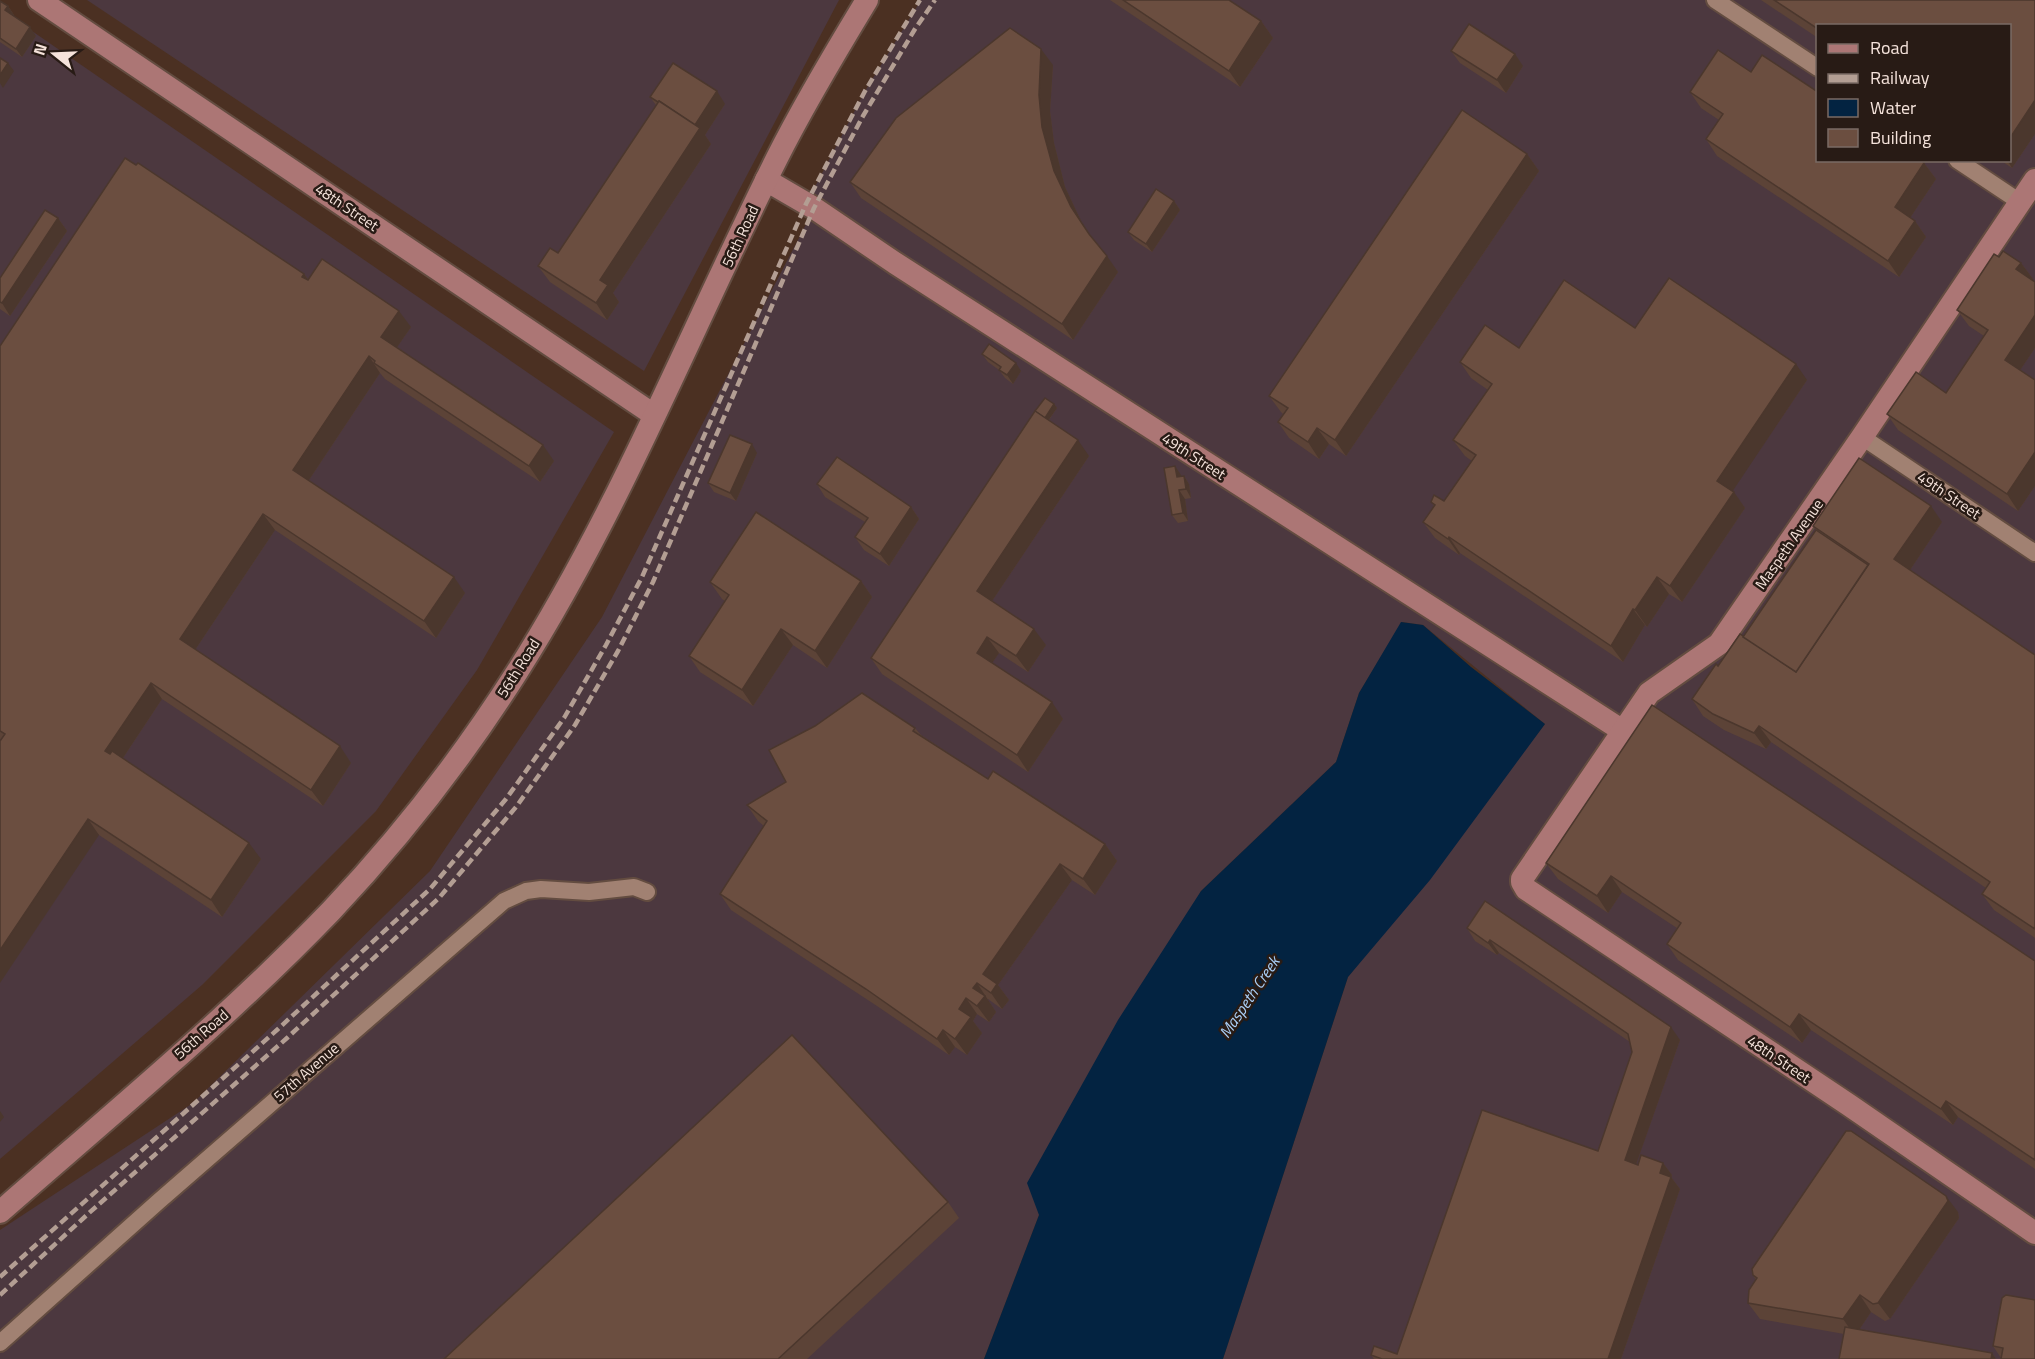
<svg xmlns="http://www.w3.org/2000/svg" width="2035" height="1359" font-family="'Titillium Web',sans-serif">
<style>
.industrial{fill:#4c383f;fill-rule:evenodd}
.water{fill:#032341}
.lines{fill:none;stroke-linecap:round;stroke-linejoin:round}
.street-casing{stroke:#634c40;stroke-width:20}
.secondary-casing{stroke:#634c40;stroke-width:26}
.street{stroke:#a18172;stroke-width:16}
.secondary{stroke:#ac7675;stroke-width:22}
.rail{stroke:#b39e93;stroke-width:4.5;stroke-dasharray:9 4.5;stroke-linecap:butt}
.wall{fill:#5c4337}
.shaded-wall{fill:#4b372d}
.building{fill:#6b4e40;stroke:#4b372d;stroke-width:1.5}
.labels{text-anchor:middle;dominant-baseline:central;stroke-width:5;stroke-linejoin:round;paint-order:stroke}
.street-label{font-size:15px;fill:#f5e3db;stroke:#281b15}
.water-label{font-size:16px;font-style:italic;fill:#abd0f8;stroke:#281b15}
</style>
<rect width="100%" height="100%" fill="#4b3022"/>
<g class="industrial">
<polygon points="87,0 839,0 644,371"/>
<path d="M921 0H2035V1359H1223L1348 977 1545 724 1423 625 1402 622 1359 693 1336 762 1201 891 1039 1215 984 1359H0V1230L193 1103 430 871 602 617 814 209 806 204 865 91ZM1818 26H2010V160H1818Z"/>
<polygon points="0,9 614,432 477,670 376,811 202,985 0,1159"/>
</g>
<polygon class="water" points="1401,622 1423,625 1471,667 1545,724 1430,880 1348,977 1223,1359 984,1359 1039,1215 1027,1183 1118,1020 1201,891 1336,762 1359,693"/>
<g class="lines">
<defs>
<g id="street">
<polyline points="1715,0 1818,68"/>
<polyline points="1957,160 2020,202"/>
<polyline points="1862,437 2035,553"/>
<polyline points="0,1343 159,1201 504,901 526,891 541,889 589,892 634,887 647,892"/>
</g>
<g id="secondary">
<polyline points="39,0 654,415"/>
<polyline points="766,180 814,208 895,263 1623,731"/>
<polyline points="2035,180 1862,437 1719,644 1649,693 1522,879 1522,882 1526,889 1849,1105 2035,1233"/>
<path d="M0 1212C112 1114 228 1018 331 911 400 838 463 757 517 672 620 510 691 329 777 158 804 104 836 51 867 0"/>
</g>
</defs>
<use href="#street" class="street-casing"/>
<use href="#secondary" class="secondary-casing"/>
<use href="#street" class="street"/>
<use href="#secondary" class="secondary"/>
<g class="rail">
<polyline points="0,1277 278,1029 430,889 506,799 564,718 606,645 642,577 806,204 865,91 920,0"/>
<polyline points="0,1295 89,1213 287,1038 439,898 516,807 575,725 618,651 653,582 814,208 863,116 915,29 935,0"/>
</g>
</g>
<g class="wall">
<polygon points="1110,0 1229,0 1261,21 1273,38 1240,87"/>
<polygon points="1761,0 2035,0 2035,134 2012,168 2000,160 2010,160 2010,26 1818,26 1818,38"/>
<polygon points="0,1 8,6 14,15 13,16 36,36 22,57 0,42"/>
<polygon points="1451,51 1523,66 1506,93 1460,63"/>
<polygon points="1053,65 1050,111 1054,143 1065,187 1082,223 1091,238 1118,272 1073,340 861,198 850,182"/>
<polygon points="1751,72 1924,163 1936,179 1910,218 1915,221 1926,237 1899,277 1717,156 1706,139 1719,120 1701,108 1690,92"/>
<polygon points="650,97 725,104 705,135 711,144 613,293 619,302 607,320 550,282 538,266 558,253 656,105"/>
<polygon points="1527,154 1539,171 1346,456 1329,444 1319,459 1289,438 1278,422 1283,414 1281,412 1269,396"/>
<polygon points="1174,201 1180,210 1152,252 1134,240 1128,232"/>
<polygon points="58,218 67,231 10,316 0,309 0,278"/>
<polygon points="1999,257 2021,263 2033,279 2032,280 2035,282 2035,348 2020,370 2035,380 2035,486 2018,511 1898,430 1887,414 1946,393 1984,336 1969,326 1957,310"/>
<polygon points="304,274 308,279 411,327 397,347 554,461 540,482 385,379 380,373 309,480 465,593 436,638 275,530 195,650 351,763 323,806 162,699 123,758 261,859 222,917 99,835 0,739 0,346"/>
<polygon points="1635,328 1807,380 1732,491 1745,508 1682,602 1669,594 1647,627 1645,625 1623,662 1460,553 1459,555 1435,538 1423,522 1434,506 1431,502 1444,501 1472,461 1465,456 1453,440 1488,390 1471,378 1460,362 1519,348"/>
<polygon points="982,354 1021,371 1013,384 1005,378 999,370 988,362"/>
<polygon points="1054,404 1057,408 1049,420 1089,456 992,601 1046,645 1028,672 999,653 992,663 1063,719 1028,772 882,674 871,658"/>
<polygon points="757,453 736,501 714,492 708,483"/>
<polygon points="1175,466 1181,476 1184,476 1189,484 1191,498 1185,499 1188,521 1178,523 1172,515"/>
<polygon points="817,484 911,507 919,519 889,566 864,550 855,537 865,522 825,497"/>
<polygon points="1942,522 1910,570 2035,655 2035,938 1994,910 1982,894 1986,888 1771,742 1766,749 1724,730 1703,716 1692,699 1718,666 1743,637 1816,530 1813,526"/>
<polygon points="861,581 872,597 827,668 793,645 753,706 700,672 689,656 725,601 722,599 710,582"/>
<polygon points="915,728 921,735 988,779 1105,844 1117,861 1095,895 1072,880 998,985 1009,1000 1002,1009 988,999 988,1000 996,1012 989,1022 977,1014 973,1021 982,1033 967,1055 955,1047 949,1055 877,1006 731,910 720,894 764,826 758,821 747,805"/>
<polygon points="1546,863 2035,961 2035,1169 1958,1117 1953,1125 1811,1030 1802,1043 1678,960 1667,944 1677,928 1622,892 1608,913 1558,879"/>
<polygon points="1467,928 1680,1040 1636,1164 1663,1163 1672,1175 1671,1177 1680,1189 1621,1359 1374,1359 1371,1355 1397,1354 1598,1151 1632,1052 1630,1042 1499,953 1497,955 1475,941"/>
<polygon points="948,1202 959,1218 807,1359 444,1359"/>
<polygon points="1958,1212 1959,1218 1890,1319 1885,1321 1871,1312 1859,1330 1992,1353 1996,1359 1839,1359 1844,1334 1760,1319 1748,1303 1756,1280 1753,1275"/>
<polygon points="2035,1300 2001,1358 1993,1346"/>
</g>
<g class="shaded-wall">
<polygon points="8,6 14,15 11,19 5,10"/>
<polygon points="1261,21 1273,38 1240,87 1229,71"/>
<polygon points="30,27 36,36 22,57 16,49"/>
<polygon points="1041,49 1053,65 1050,111 1054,143 1065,187 1082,223 1100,250 1071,207 1054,171 1042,127 1039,95"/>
<polygon points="1515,54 1523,66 1506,93 1497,80"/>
<polygon points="8,63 14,71 3,88 0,83 0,75"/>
<polygon points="717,91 725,104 705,135 711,144 613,293 619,302 607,320 596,303 600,280 694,126"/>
<polygon points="2035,100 2035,134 2012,168 2007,160 2010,160 2010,138"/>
<polygon points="1527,154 1539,171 1346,456 1335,440"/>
<polygon points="1924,163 1936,179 1906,224 1895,207"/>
<polygon points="1174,201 1180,210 1152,252 1146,244"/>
<polygon points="58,218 67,231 10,316 2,303"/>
<polygon points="1915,221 1926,237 1899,277 1888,261"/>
<polygon points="1107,256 1118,272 1073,340 1062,324"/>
<polygon points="2021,263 2033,279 2028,286 2016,269"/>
<polygon points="304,274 316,290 302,277"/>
<polygon points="399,311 411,327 393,353 381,337"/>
<polygon points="2035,315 2035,348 2016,376 2005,360"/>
<polygon points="369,356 380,373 305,486 293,470"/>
<polygon points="1016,363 1021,371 1013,384 1007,375"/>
<polygon points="1796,364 1807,380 1728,498 1717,481"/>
<polygon points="1054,404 1057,408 1043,428 1040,424"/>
<polygon points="1317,428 1329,444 1319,459 1308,442"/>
<polygon points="1078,440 1089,456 988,607 977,591"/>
<polygon points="752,444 757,453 736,501 730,493"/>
<polygon points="543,445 554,461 540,482 529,466"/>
<polygon points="2035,452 2035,486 2018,511 2007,494"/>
<polygon points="1175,466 1181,475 1182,485 1177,477"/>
<polygon points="1184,476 1189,484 1191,498 1186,489"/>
<polygon points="1179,490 1185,499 1188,521 1183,513"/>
<polygon points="1734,492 1745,508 1682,602 1670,586"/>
<polygon points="1931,506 1942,522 1906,576 1894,559"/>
<polygon points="911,507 919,519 889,566 880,554"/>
<polygon points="263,514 275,530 191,656 180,639"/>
<polygon points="1449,537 1460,553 1459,555 1448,539"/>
<polygon points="454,577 465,593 436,638 424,621"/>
<polygon points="1657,577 1669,594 1647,627 1635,610"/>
<polygon points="861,581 872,597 827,668 815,651"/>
<polygon points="1633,609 1645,625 1623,662 1611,646"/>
<polygon points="781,629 793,645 753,706 742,690"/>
<polygon points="1034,629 1046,645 1028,672 1016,656"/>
<polygon points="987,637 999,653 988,669 977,653"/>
<polygon points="151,683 162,699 117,767 105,751"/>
<polygon points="1052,702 1063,719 1028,772 1017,755"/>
<polygon points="1759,726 1771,742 1766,749 1754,733"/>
<polygon points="340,746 351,763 323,806 311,790"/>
<polygon points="88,819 99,835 0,983 0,950"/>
<polygon points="249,843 261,859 222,917 211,900"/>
<polygon points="1105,844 1117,861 1095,895 1083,879"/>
<polygon points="1060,864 1072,880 998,985 1009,1000 1002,1009 991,993 983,974"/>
<polygon points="1611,876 1622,892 1608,913 1597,896"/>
<polygon points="1490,940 1499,953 1497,955 1488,943"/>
<polygon points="977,983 996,1012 989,1022 977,1006 973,988"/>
<polygon points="966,998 977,1014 973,1021 982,1033 967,1055 955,1039 959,1009"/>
<polygon points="1799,1014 1811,1030 1802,1043 1790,1027"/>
<polygon points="1671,1027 1680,1040 1633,1173 1625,1160"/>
<polygon points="943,1030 955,1047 949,1055 937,1039"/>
<polygon points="1946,1101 1958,1117 1953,1125 1941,1109"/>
<polygon points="0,1111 4,1117 0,1122"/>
<polygon points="1663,1163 1672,1175 1671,1177 1680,1189 1621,1359 1608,1359"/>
<polygon points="1946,1196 1958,1212 1959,1218 1890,1319 1878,1303"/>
<polygon points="1860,1295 1871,1312 1855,1336 1843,1319"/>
<polygon points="1992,1353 1996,1359 1991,1359"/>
</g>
<g class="building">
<polygon points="1123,0 1229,0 1261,21 1229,71"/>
<polygon points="1774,0 2035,0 2035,100 2010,138 2010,26 1818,26 1818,29"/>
<polygon points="0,1 8,6 5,10 30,27 16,49 0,38"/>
<polygon points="1469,24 1515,54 1497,80 1451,51"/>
<polygon points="1010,28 1041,49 1039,95 1042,127 1054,171 1071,207 1089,234 1107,256 1062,324 850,182 896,118"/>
<polygon points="1718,50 1751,72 1762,55 1818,92 1818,160 1921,160 1924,163 1895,207 1915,221 1888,261 1706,139 1723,114 1690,92"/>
<polygon points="0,58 8,63 0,75"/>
<polygon points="673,63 717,91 695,125 659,101 658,102 650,97"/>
<polygon points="659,101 700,128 600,280 608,285 596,303 538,266 550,248 558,253"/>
<polygon points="1462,110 1527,154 1335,440 1317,428 1308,442 1278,422 1288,408 1269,396"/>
<polygon points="125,158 136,165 138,163 304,274 302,277 308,280 322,259 399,311 381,337 543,445 529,466 374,363 375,361 369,356 293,470 454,577 424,621 263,514 180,639 340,746 311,790 151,683 105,751 110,754 112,751 249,843 211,900 88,819 0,950 0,741 5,734 0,731 0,346"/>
<polygon points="1156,189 1174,201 1146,244 1128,232"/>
<polygon points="45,210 58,218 2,303 0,302 0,278"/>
<polygon points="2003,251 2021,263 2016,269 2035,282 2035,315 2005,360 2035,380 2035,452 2007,494 1887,414 1916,372 1946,393 1988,330 1957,310 1994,254 1999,257"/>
<polygon points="1669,278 1796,364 1717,481 1734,492 1670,586 1657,577 1635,610 1633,609 1611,646 1449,537 1448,539 1423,522 1435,505 1431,502 1434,495 1444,501 1476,455 1453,440 1492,384 1460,362 1485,325 1519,348 1564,280 1635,328"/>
<polygon points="989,344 1016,363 1007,375 999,370 1001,367 982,354"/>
<polygon points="1045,398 1054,404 1045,418 1035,411"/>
<polygon points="1035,411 1078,440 977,591 1034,629 1016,656 987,637 977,653 1052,702 1017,755 871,658"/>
<polygon points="730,435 752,444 730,493 708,483"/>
<polygon points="837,457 911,507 880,554 855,537 868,518 817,484"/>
<polygon points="1859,458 1931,506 1894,559 2035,655 2035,929 1982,894 1990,882 1759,726 1754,733 1713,714 1692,699 1716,664 1718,666 1740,634 1796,672 1869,564 1813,526"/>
<polygon points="1175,466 1177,477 1184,476 1186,489 1179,490 1183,513 1172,515 1164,468"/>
<polygon points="756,512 861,581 815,651 781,629 742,690 689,656 729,595 710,582"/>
<polygon points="1816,530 1868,565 1796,672 1743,637"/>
<polygon points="862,693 915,728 913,731 988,779 993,771 1105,844 1083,879 1060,864 983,974 997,984 991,993 977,983 973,988 985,996 977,1006 966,998 959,1009 971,1017 955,1039 943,1030 937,1039 866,989 720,894 767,821 747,805 786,782 769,750 815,726"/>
<polygon points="1652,705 2035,961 2035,1160 1946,1101 1941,1109 1799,1014 1790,1027 1667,944 1681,923 1611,876 1597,896 1546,863"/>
<polygon points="1485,901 1671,1027 1625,1160 1638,1165 1641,1155 1663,1163 1660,1173 1671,1177 1608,1359 1382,1359 1371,1355 1374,1346 1397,1354 1482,1110 1598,1151 1632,1052 1628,1034 1490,940 1488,943 1467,928"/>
<polygon points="792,1035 948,1202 778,1359 444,1359"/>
<polygon points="1846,1131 1851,1131 1946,1196 1948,1201 1878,1303 1873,1304 1860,1295 1843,1319 1748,1303 1749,1290 1757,1278 1753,1275 1752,1269"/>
<polygon points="2006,1295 2035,1300 2035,1359 2001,1359 2003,1348 1993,1346 2002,1298"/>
<polygon points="1845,1327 1992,1353 1991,1359 1839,1359"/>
</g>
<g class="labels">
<g class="street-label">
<text transform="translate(347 207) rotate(34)">48th Street</text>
<text transform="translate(740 236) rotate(-65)">56th Road</text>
<text transform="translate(1194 456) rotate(33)">49th Street</text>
<text transform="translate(1949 495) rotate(34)">49th Street</text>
<text transform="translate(1789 544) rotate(-55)">Maspeth Avenue</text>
<text transform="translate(518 668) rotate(-58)">56th Road</text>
<text transform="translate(201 1034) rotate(-41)">56th Road</text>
<text transform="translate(1779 1059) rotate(34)">48th Street</text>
<text transform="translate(306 1072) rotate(-41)">57th Avenue</text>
</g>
<g class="water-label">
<text transform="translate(1249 997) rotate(-56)">Maspeth Creek</text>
</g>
</g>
<rect x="1816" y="24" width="195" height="138" fill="#281b15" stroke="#7a6b64" stroke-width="1.5"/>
<rect x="1828" y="44" width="30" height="9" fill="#ac7675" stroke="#7a6b64" stroke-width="1.5"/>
<text x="1870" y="54" font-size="18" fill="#f5e3db">Road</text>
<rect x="1828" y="74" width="30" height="9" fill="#b39e93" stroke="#7a6b64" stroke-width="1.5"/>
<text x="1870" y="84" font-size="18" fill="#f5e3db">Railway</text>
<rect x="1828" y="99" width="30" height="18" fill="#032341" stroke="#7a6b64" stroke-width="1.5"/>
<text x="1870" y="114" font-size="18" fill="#f5e3db">Water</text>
<rect x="1828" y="129" width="30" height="18" fill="#6b4e40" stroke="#7a6b64" stroke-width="1.5"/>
<text x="1870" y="144" font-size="18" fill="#f5e3db">Building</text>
<g transform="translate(54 54) rotate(288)" stroke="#281b15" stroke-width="4.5" paint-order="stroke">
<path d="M0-4.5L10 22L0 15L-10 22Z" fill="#f5e3db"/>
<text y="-9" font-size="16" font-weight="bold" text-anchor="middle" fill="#f5e3db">N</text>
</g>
</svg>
